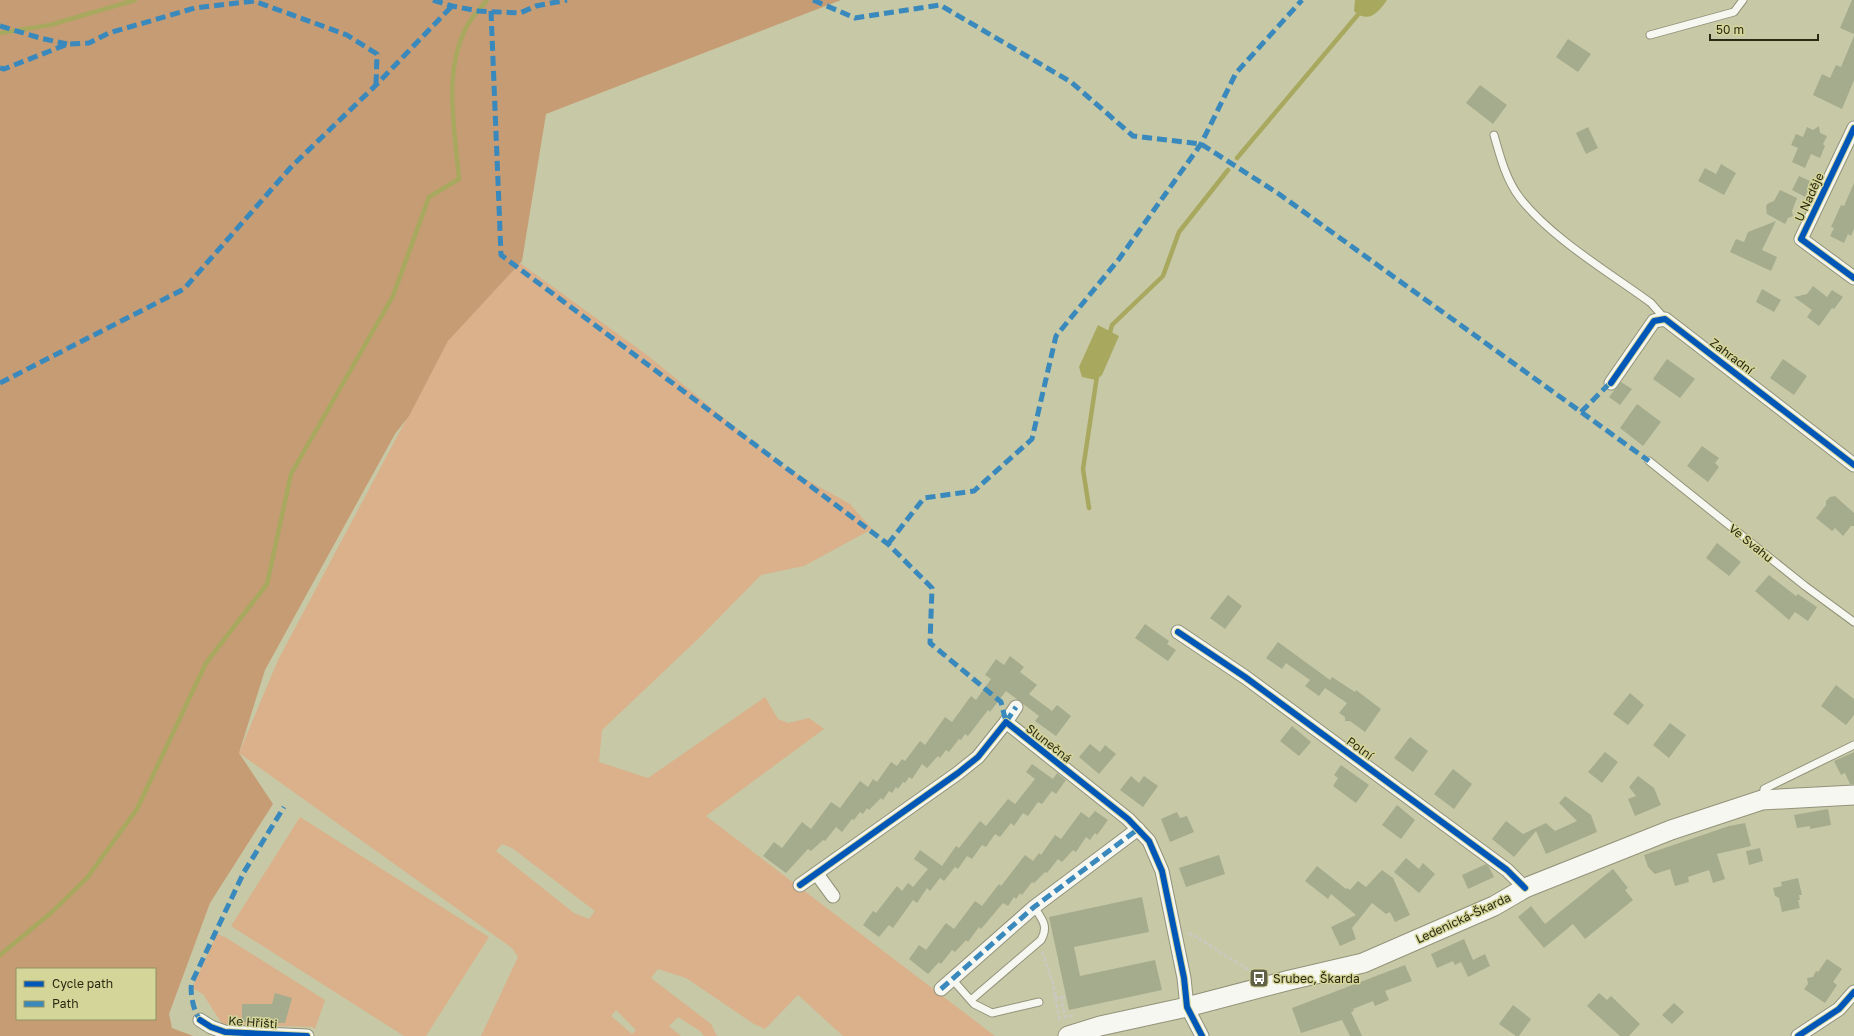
<svg xmlns="http://www.w3.org/2000/svg" width="1854" height="1036" font-family="'Golos Text',sans-serif">
<style>
.green{fill:#dab18b;fill-rule:evenodd}
.forest{fill:#c59c74;fill-rule:evenodd}
.water{fill:#a8a85f}
.lines{fill:none;stroke-linecap:round;stroke-linejoin:round}
.stream{stroke:#a8a85f;stroke-width:4.5}
.building{fill:#a5ac8e}
.lane-casing{stroke:#929379;stroke-width:9}
.street-casing{stroke:#929379;stroke-width:15}
.secondary-casing{stroke:#929379;stroke-width:21}
.path{stroke:#c9c9bf;stroke-width:2.5;stroke-dasharray:4 2;stroke-linecap:butt}
.lane{stroke:#f7f7f2;stroke-width:7}
.street{stroke:#f7f7f2;stroke-width:13}
.secondary{stroke:#f7f7f2;stroke-width:19}
.quiet{stroke:#3a89bc;stroke-width:5;stroke-dasharray:10 5;stroke-linecap:butt}
.cycleway-casing{stroke:#d4d599;stroke-width:8}
.cycleway{stroke:#0057b8;stroke-width:6}
.labels{text-anchor:middle;dominant-baseline:central;stroke-width:3;stroke-linejoin:round;paint-order:stroke}
.street-label{font-size:12px;fill:#292a12;stroke:#d4d599}
.poi-label{font-size:12px;fill:#292a12;stroke:#d4d599;text-anchor:start}
</style>
<rect width="100%" height="100%" fill="#c7c8a6"/>
<g class="green">
<path d="M520 263 647 355 784 467 850 504 872 529 804 566 761 575 700 637 602 730 599 762 648 778 765 697 778 719 788 723 809 718 824 729 706 816 995 1036H843L798 995 765 1029 754 1024 686 978 658 969 651 978 711 1024 717 1036H704L700 1031 678 1017 669 1026 681 1036H481L518 957 512 948 239 753 278 660 448 341ZM502 844 512 848 595 911 589 919 574 913 496 851ZM616 1010 636 1030 632 1034 611 1016Z"/>
<polygon points="300,817 489,937 426,1036 404,1036 231,926"/>
<polygon points="217,934 225,937 325,1000 315,1029 312,1027 222,1024 203,994 192,988"/>
</g>
<path class="forest" d="M0 0H841L546 114 522 261 448 341 409 416 395 434 265 670 239 753 273 804 210 903 169 1014 172 1028 193 1036H0ZM17 969H155V1019H17Z"/>
<g class="water">
<path d="M1355 0H1387C1378 13 1368 24 1354 11Z"/>
<polygon points="1098,325 1119,336 1102,375 1096,380 1082,377 1079,367"/>
</g>
<g class="lines">
<g class="stream">
<polyline points="0,33 50,25 135,0"/>
<polyline points="1237,158 1361,11"/>
<polyline points="1109,336 1112,325 1163,276 1179,232 1228,170"/>
<polyline points="1089,508 1083,469 1097,376"/>
<path d="M0 955 52 912 87 878 137 809 206 663 267 584 291 474 393 296 429 197 459 179C455 129 442 70 468 24 473 16 481 8 487 0"/>
</g>
</g>
<g class="building">
<polygon points="1852,0 1854,0 1854,34 1840,28"/>
<polygon points="1854,36 1854,80 1842,109 1813,95 1822,74 1830,78 1836,65 1841,67"/>
<polygon points="1568,39 1591,54 1578,72 1556,57"/>
<polygon points="1480,85 1507,105 1493,124 1466,103"/>
<polygon points="1819,126 1820,133 1827,136 1823,144 1825,146 1820,158 1811,154 1805,168 1792,162 1798,148 1791,145 1796,134 1803,137 1807,127 1813,130"/>
<polygon points="1588,127 1598,148 1586,154 1576,133"/>
<polygon points="1721,164 1736,173 1724,195 1698,181 1705,168 1716,174"/>
<polygon points="1799,176 1812,182 1805,197 1792,190"/>
<polygon points="1854,183 1854,229 1851,236 1848,234 1844,243 1830,236 1834,228 1831,227 1841,205 1844,206"/>
<polygon points="1780,190 1797,198 1792,211 1793,216 1788,218 1785,224 1767,214 1766,207 1767,204 1774,201"/>
<polygon points="1776,221 1762,250 1777,257 1771,271 1730,252 1736,239 1744,242 1748,232"/>
<polygon points="1813,286 1827,297 1832,290 1843,297 1834,309 1832,308 1819,326 1807,317 1812,310 1794,297 1807,294"/>
<polygon points="1762,289 1781,300 1774,312 1756,302"/>
<polygon points="1667,359 1695,379 1680,398 1653,379"/>
<polygon points="1783,359 1807,376 1794,395 1770,378"/>
<polygon points="1621,382 1632,389 1620,405 1609,397"/>
<polygon points="1637,404 1661,422 1643,446 1620,428"/>
<polygon points="1702,446 1719,458 1715,463 1719,467 1708,482 1687,466"/>
<polygon points="1835,496 1854,513 1854,526 1851,526 1843,536 1835,528 1832,531 1816,518 1826,505 1826,501 1830,497"/>
<polygon points="1717,543 1741,562 1729,576 1706,558"/>
<polygon points="1769,575 1796,596 1798,594 1817,607 1808,621 1795,612 1789,620 1755,591"/>
<polygon points="1228,595 1242,606 1225,629 1210,618"/>
<polygon points="1145,624 1169,641 1167,644 1176,650 1168,661 1135,638"/>
<polygon points="1278,642 1330,680 1332,677 1355,692 1356,690 1381,709 1365,732 1350,721 1345,721 1345,717 1339,713 1347,703 1325,688 1319,696 1305,686 1310,680 1286,663 1282,669 1266,658"/>
<polygon points="1010,656 1024,667 1020,672 1037,685 1029,694 1052,711 1057,705 1071,716 1056,736 1035,721 1039,716 1006,691 990,712 988,710 968,736 965,734 961,740 959,739 949,752 946,750 940,758 938,756 927,768 922,764 912,779 909,777 905,783 903,782 898,789 896,787 892,793 889,791 883,800 881,798 869,810 867,808 863,814 860,812 854,820 852,819 842,832 836,827 825,841 823,840 811,851 808,849 786,873 763,856 774,842 782,848 802,822 811,829 831,802 840,808 860,781 868,787 873,779 877,782 891,762 897,766 902,759 905,761 920,741 925,745 945,717 952,722 971,696 976,700 991,679 985,675 996,659 1004,665"/>
<polygon points="1836,685 1854,699 1854,715 1846,725 1821,706"/>
<polygon points="1630,693 1644,705 1628,725 1613,714"/>
<polygon points="1670,723 1686,735 1669,758 1653,745"/>
<polygon points="1292,726 1311,742 1299,756 1280,741"/>
<polygon points="1410,737 1428,751 1413,772 1394,758"/>
<polygon points="1090,744 1100,752 1105,745 1116,754 1099,774 1079,757"/>
<polygon points="1605,752 1618,762 1602,783 1588,772"/>
<polygon points="1854,752 1854,784 1850,784 1845,773 1841,775 1834,761"/>
<polygon points="1032,764 1053,779 1057,773 1066,780 1056,794 1052,791 1042,804 1038,802 1028,816 1023,813 1014,826 1011,823 1000,837 995,834 986,847 982,845 972,859 967,856 958,869 955,867 944,881 940,878 930,891 927,888 917,903 913,900 893,928 889,925 879,937 863,925 873,911 876,913 897,886 902,891 908,883 913,887 928,869 914,859 920,850 942,866 956,846 959,848 980,821 986,826 1008,799 1015,804 1035,779 1026,772"/>
<polygon points="1341,765 1369,785 1356,803 1333,786 1338,778 1334,775"/>
<polygon points="1453,769 1472,784 1454,809 1434,794"/>
<polygon points="1131,776 1139,783 1144,776 1158,786 1143,807 1120,790"/>
<polygon points="1638,776 1654,788 1661,805 1635,816 1628,799 1636,796 1629,787"/>
<polygon points="1565,796 1591,815 1597,832 1546,854 1536,831 1514,857 1492,839 1506,821 1523,834 1546,823 1555,831 1577,821 1559,803"/>
<polygon points="1397,805 1415,820 1401,839 1382,825"/>
<polygon points="1828,809 1831,825 1810,829 1810,826 1797,828 1794,815"/>
<polygon points="1095,811 1108,820 1097,835 1095,833 1090,840 1086,837 1076,852 1073,850 1062,862 1058,859 1047,873 1045,872 1034,883 1032,882 1022,895 1020,893 1016,899 1014,897 1008,906 1003,903 981,929 979,927 968,942 966,940 955,952 952,950 941,964 939,962 928,974 909,959 919,945 926,950 946,923 954,929 975,901 982,906 999,884 1001,886 1025,855 1033,861 1039,853 1041,855 1055,835 1061,839 1081,812 1089,818"/>
<polygon points="1177,812 1180,818 1187,816 1194,832 1170,842 1161,819"/>
<polygon points="1745,823 1751,846 1717,854 1725,879 1713,883 1709,870 1688,877 1689,882 1675,886 1670,869 1655,874 1648,867 1644,855 1729,826"/>
<polygon points="1760,848 1763,861 1749,865 1746,851"/>
<polygon points="1219,855 1225,874 1186,887 1179,868"/>
<polygon points="1406,858 1419,869 1423,863 1435,874 1419,893 1394,872"/>
<polygon points="1486,864 1489,867 1494,877 1468,889 1462,875"/>
<polygon points="1317,866 1346,889 1347,888 1350,890 1358,881 1366,887 1382,870 1393,878 1410,915 1395,922 1390,912 1386,914 1372,903 1352,928 1356,939 1340,946 1331,927 1356,915 1331,894 1328,899 1305,881"/>
<polygon points="1613,869 1628,888 1625,890 1633,900 1585,939 1573,924 1544,948 1518,917 1531,906 1545,924"/>
<polygon points="1798,878 1802,895 1799,895 1800,900 1798,900 1800,908 1782,912 1779,898 1775,896 1773,888 1782,886 1781,882"/>
<polygon points="1142,897 1149,932 1074,947 1080,976 1155,960 1162,990 1069,1010 1049,917"/>
<polygon points="1464,939 1473,960 1485,954 1490,966 1468,977 1461,962 1455,965 1453,961 1437,968 1431,954"/>
<polygon points="1827,959 1842,969 1833,982 1837,985 1825,1003 1804,989 1808,984 1807,978 1813,977 1816,971 1818,972"/>
<polygon points="1405,965 1412,981 1385,991 1389,1000 1375,1006 1373,1001 1353,1009 1354,1011 1351,1012 1362,1036 1350,1036 1342,1020 1301,1033 1292,1008"/>
<polygon points="275,993 292,998 285,1023 242,1022 242,1004 272,1004"/>
<polygon points="1599,993 1607,1000 1611,996 1640,1024 1629,1036 1620,1036 1587,1006"/>
<polygon points="1674,1003 1684,1012 1672,1024 1662,1015"/>
<polygon points="1513,1005 1531,1019 1519,1036 1516,1036 1499,1024"/>
</g>
<g class="lines">
<defs>
<g id="lane">
<polyline points="1650,35 1734,12 1743,0"/>
<path d="M1494 135C1500 156 1506 180 1520 198 1551 238 1610 273 1651 303L1665 319"/>
<polyline points="1649,461 1805,586 1854,622"/>
<polyline points="1763,799 1764,789 1854,745"/>
<polyline points="952,979 974,1004 992,1013 1039,1002"/>
<path d="M971 1000 1041 940C1049 926 1042 919 1034 907"/>
</g>
<g id="street">
<polyline points="1854,128 1801,239 1854,278"/>
<polyline points="1611,383 1654,321 1665,319 1854,465"/>
<polyline points="1178,632 1245,677 1507,870 1525,888"/>
<polyline points="1006,722 1016,707"/>
<polyline points="817,874 833,896"/>
<polyline points="800,885 958,773 978,757 1006,722 1128,819 1149,841 1162,871 1184,978 1187,1007 1202,1036"/>
<polyline points="941,989 1034,907 1138,829"/>
<polyline points="200,1020 211,1027 225,1032 307,1036"/>
<polyline points="1798,1036 1839,1009 1854,992"/>
</g>
<polyline id="secondary" points="1068,1036 1100,1026 1187,1007 1290,980 1363,963 1494,906 1525,888 1671,830 1762,800 1854,795"/>
</defs>
<use href="#lane" class="lane-casing"/>
<use href="#street" class="street-casing"/>
<use href="#secondary" class="secondary-casing"/>
<g class="path">
<polyline points="1188,934 1192,934 1253,973"/>
<polyline points="1042,952 1052,980 1060,1022"/>
<polyline points="1061,997 1065,1017 1075,1015"/>
<polyline points="1055,998 1066,996"/>
</g>
<use href="#lane" class="lane"/>
<use href="#street" class="street"/>
<use href="#secondary" class="secondary"/>
<g class="quiet">
<polyline points="433,0 452,6 478,11 520,13 536,6 567,0"/>
<polyline points="813,0 855,18 940,5 1071,82 1133,136 1201,144 1279,194 1649,461"/>
<polyline points="491,11 501,255 888,544 932,588 930,643 1001,702 1006,722"/>
<polyline points="0,26 40,38 67,44"/>
<polyline points="0,68 4,69 68,44 89,43 109,33 195,8 254,1 347,35 377,54 376,85"/>
<polyline points="0,383 184,289 292,166 376,85 452,6"/>
<polyline points="1581,412 1613,380"/>
<polyline points="888,544 924,498 974,491 1032,439 1056,336 1119,259 1201,144 1236,73 1302,0"/>
<polyline points="1006,722 1016,707"/>
<polyline points="941,989 1034,907 1138,829"/>
<path d="M203 1022C194 1017 189 991 192 982L244 872 284 807"/>
</g>
<defs>
<g id="cycleway">
<polyline points="1854,128 1801,239 1854,278"/>
<polyline points="1611,383 1654,321 1665,319 1854,465"/>
<polyline points="1178,632 1245,677 1507,870 1525,888"/>
<polyline points="800,885 958,773 978,757 1006,722 1128,819 1149,841 1162,871 1184,978 1187,1007 1202,1036"/>
<polyline points="200,1020 211,1027 225,1032 307,1036"/>
<polyline points="1798,1036 1839,1009 1854,992"/>
</g>
</defs>
<use href="#cycleway" class="cycleway-casing"/>
<use href="#cycleway" class="cycleway"/>
</g>
<defs>
<symbol id="bus-square" viewBox="-11 -11 22 22"><rect x="-9" y="-9" width="18" height="18" rx="4" fill="#606146" stroke="#d4d599"/><path d="M-5-6H5V4H4V6H2V4H-2V6H-4V4H-5ZM-3.5-4V0h7V-4ZM-3.5 1.2v1.5H-2V1.2ZM2 1.2v1.5H3.5V1.2Z" fill="#fff"/></symbol>
</defs>
<g fill-rule="evenodd">
<use href="#bus-square" x="1248" y="967" width="22" height="22"/>
</g>
<g class="labels">
<g class="street-label">
<text transform="translate(1809 197) rotate(-65)">U Naděje</text>
<text transform="translate(1732 356) rotate(37)">Zahradní</text>
<text transform="translate(1751 543) rotate(39)">Ve Svahu</text>
<text transform="translate(1049 743) rotate(38)">Slunečná</text>
<text transform="translate(1360 748) rotate(36)">Polní</text>
<text transform="translate(1463 918) rotate(-25)">Ledenická-Škarda</text>
<text transform="translate(253 1022) rotate(4)">Ke Hřišti</text>
</g>
<g class="poi-label">
<text x="1273" y="978">Srubec, Škarda</text>
</g>
</g>
<rect x="16" y="968" width="140" height="52" fill="#d4d599" stroke="#909163"/>
<rect x="24" y="981" width="20" height="6" fill="#0057b8" stroke="#909163"/>
<text x="52" y="988" font-size="12" fill="#292a12">Cycle path</text>
<rect x="24" y="1001" width="20" height="6" fill="#3a89bc" stroke="#909163"/>
<text x="52" y="1008" font-size="12" fill="#292a12">Path</text>
<path d="M1710 34v6h108v-6" fill="none" stroke="#292a12" stroke-width="2"/>
<text x="1716" y="34" font-size="12" fill="#292a12" stroke="#d4d599" stroke-width="3" paint-order="stroke">50 m</text>
</svg>
